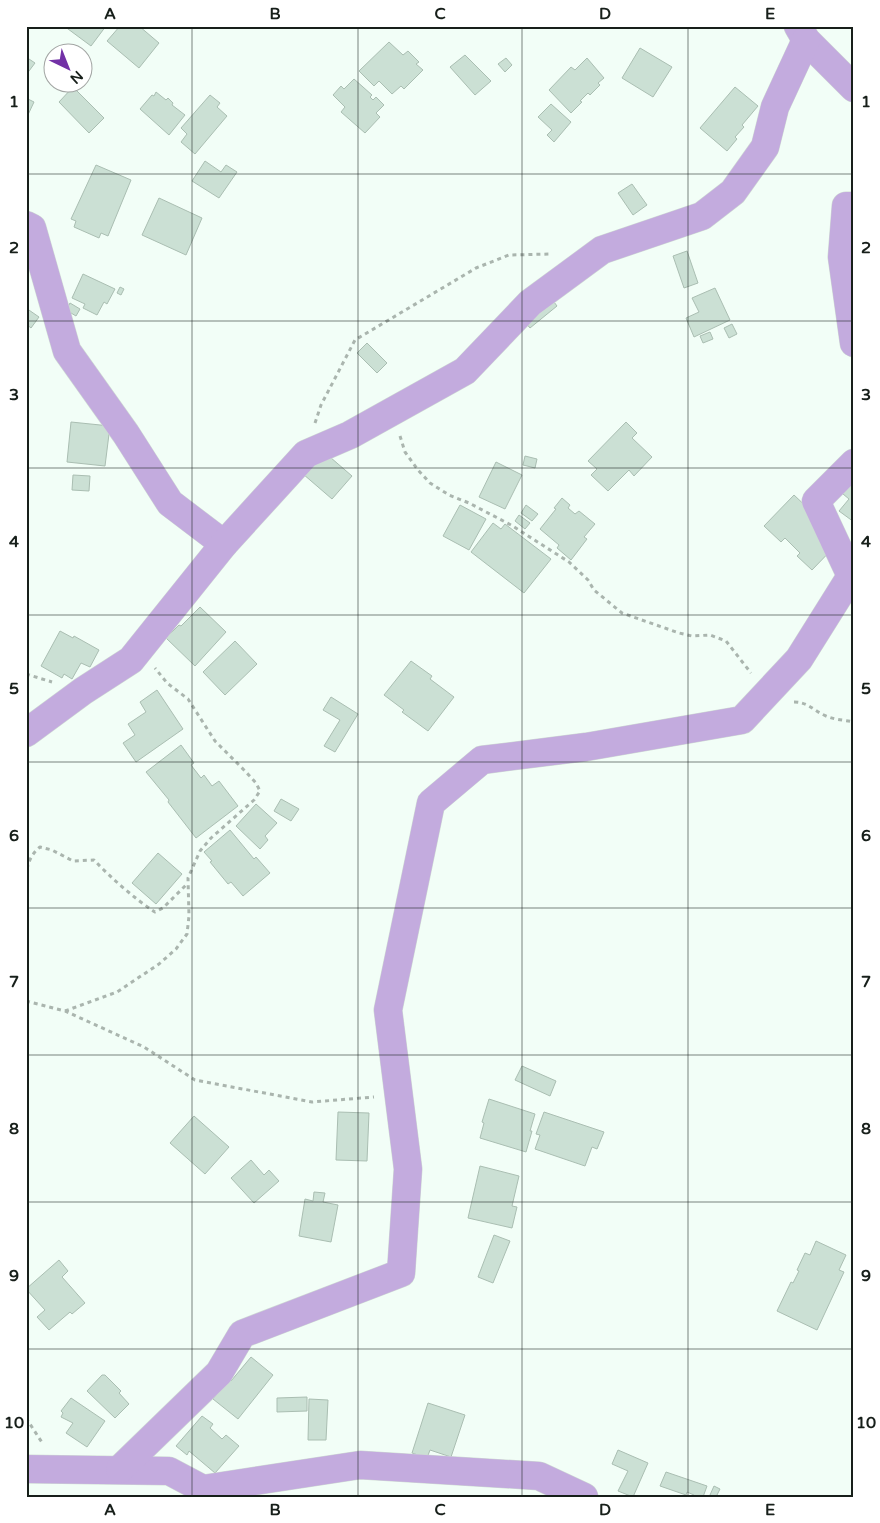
<svg xmlns="http://www.w3.org/2000/svg" width="880" height="1523" font-family="'Varela Round',sans-serif">
<style>
.building{fill:#cbe0d4;stroke:#aabeb2}
.lines{fill:none;stroke-linecap:round;stroke-linejoin:round}
.minor-casing{stroke:#cfdad4;stroke-width:29}
.path{stroke:#aab5ae;stroke-width:3;stroke-dasharray:4 4;stroke-linecap:butt}
.minor{stroke:#c3abde;stroke-width:28}
.grid{fill:none;stroke:#171f1a;stroke-width:1;stroke-opacity:0.55}
.neatline{fill:none;stroke:#171f1a;stroke-width:2}
.grid-label{font-size:16px;text-anchor:middle;font-weight:bold;fill:#171f1a}
</style>
<rect width="100%" height="100%" fill="#f2fef7"/>
<g class="building">
<polygon points="64,26 106,26 91,46"/>
<polygon points="120,26 139,26 159,43 139,68 107,41"/>
<polygon points="389,42 403,55 408,51 419,62 416,64 423,70 404,89 401,86 392,94 379,81 374,86 359,71"/>
<polygon points="640,48 672,67 653,97 622,78"/>
<polygon points="465,55 491,81 475,95 450,67"/>
<polygon points="26,57 35,63 26,75"/>
<polygon points="506,58 512,65 505,72 498,64"/>
<polygon points="587,58 604,78 598,83 600,85 590,95 588,93 580,101 582,102 571,113 549,90 571,67 575,70"/>
<polygon points="354,79 372,95 370,97 373,100 376,97 384,105 376,113 380,117 365,133 341,112 345,107 333,95 341,86 344,89"/>
<polygon points="73,87 104,118 89,133 59,102"/>
<polygon points="735,87 758,106 742,125 744,127 735,137 737,139 727,151 700,128"/>
<polygon points="156,92 166,100 168,98 173,103 172,105 185,115 169,135 140,109 152,95 154,96"/>
<polygon points="210,95 220,103 217,107 227,116 195,154 181,142 187,134 181,128"/>
<polygon points="26,98 34,102 26,119"/>
<polygon points="551,104 571,122 554,142 547,135 552,130 538,117"/>
<polygon points="205,161 221,172 226,165 237,172 219,198 192,181"/>
<polygon points="96,165 131,180 108,236 101,233 99,238 74,227 76,221 71,219"/>
<polygon points="632,184 647,205 633,215 618,193"/>
<polygon points="159,198 202,218 186,255 142,235"/>
<polygon points="687,251 698,283 684,288 673,256"/>
<polygon points="83,274 115,289 107,304 104,302 97,315 83,308 85,304 72,298"/>
<polygon points="120,287 124,289 121,295 117,293"/>
<polygon points="715,288 730,320 694,337 686,318 699,312 692,298"/>
<polygon points="548,294 557,306 530,328 520,316"/>
<polygon points="70,303 80,309 76,316 66,310"/>
<polygon points="26,308 39,317 31,328 26,324"/>
<polygon points="732,324 737,334 729,338 724,328"/>
<polygon points="710,332 713,339 703,343 700,336"/>
<polygon points="367,343 387,363 377,373 357,353"/>
<polygon points="71,422 110,426 105,466 67,462"/>
<polygon points="626,422 637,433 632,438 652,457 634,476 629,470 608,491 591,475 597,469 588,461"/>
<polygon points="323,451 352,476 332,499 303,474"/>
<polygon points="525,456 537,459 535,468 523,465"/>
<polygon points="496,462 522,475 505,509 479,497"/>
<polygon points="73,475 90,476 89,491 72,490"/>
<polygon points="854,481 854,522 839,511 849,499 843,494"/>
<polygon points="794,495 830,529 839,542 812,570 797,556 800,553 785,538 781,542 764,526"/>
<polygon points="562,498 570,505 568,508 575,514 579,511 595,524 584,537 587,539 571,560 557,548 559,545 540,529 556,509 554,508"/>
<polygon points="460,505 486,519 469,550 443,536"/>
<polygon points="526,505 538,514 532,521 521,513"/>
<polygon points="519,515 530,523 525,529 515,521"/>
<polygon points="493,523 501,529 505,524 551,559 524,593 471,552"/>
<polygon points="200,607 226,632 195,666 166,638 179,625 181,626"/>
<polygon points="60,631 73,638 74,636 99,650 90,667 81,663 72,679 64,674 62,678 41,666"/>
<polygon points="235,641 257,664 225,695 203,672"/>
<polygon points="411,661 432,676 430,679 454,697 428,731 402,712 404,710 384,695"/>
<polygon points="157,690 183,729 136,762 123,743 135,735 128,724 146,712 140,702"/>
<polygon points="331,697 358,714 335,752 324,746 340,720 323,710"/>
<polygon points="181,745 194,763 191,765 201,778 204,775 212,786 219,781 238,806 196,838 168,802 169,800 146,772"/>
<polygon points="281,799 299,809 291,821 274,811"/>
<polygon points="256,804 277,823 265,836 268,840 260,849 236,826"/>
<polygon points="230,830 254,859 256,857 270,873 243,896 231,882 228,884 210,862 212,861 204,852"/>
<polygon points="158,853 182,874 156,904 132,883"/>
<polygon points="522,1066 556,1081 550,1096 515,1080"/>
<polygon points="489,1099 535,1114 530,1131 532,1131 526,1152 480,1138 484,1123 482,1122"/>
<polygon points="338,1112 369,1113 367,1161 336,1160"/>
<polygon points="544,1112 604,1132 597,1149 592,1147 585,1166 535,1149 540,1135 536,1134"/>
<polygon points="194,1116 229,1147 205,1174 170,1143"/>
<polygon points="251,1160 264,1175 269,1170 279,1181 254,1203 231,1178"/>
<polygon points="480,1166 519,1176 512,1206 517,1207 512,1228 468,1218"/>
<polygon points="314,1192 325,1193 323,1202 338,1205 331,1242 299,1236 305,1199 313,1201"/>
<polygon points="494,1235 510,1241 493,1283 478,1277"/>
<polygon points="816,1241 846,1255 839,1270 844,1272 817,1330 777,1311 791,1282 793,1283 799,1271 797,1270 805,1253 810,1255"/>
<polygon points="59,1260 68,1271 62,1277 85,1303 72,1314 70,1312 49,1330 37,1317 45,1310 26,1289"/>
<polygon points="251,1357 273,1375 238,1419 213,1399 229,1379 231,1381"/>
<polygon points="102,1375 105,1375 121,1391 119,1393 129,1404 115,1418 87,1391"/>
<polygon points="307,1397 307,1411 277,1412 277,1398"/>
<polygon points="71,1398 105,1421 87,1447 66,1433 73,1423 61,1417 63,1413 61,1411"/>
<polygon points="309,1399 328,1400 326,1440 308,1440"/>
<polygon points="428,1403 465,1415 451,1457 430,1450 427,1458 412,1453"/>
<polygon points="202,1416 213,1424 210,1428 222,1439 226,1435 239,1446 215,1473 189,1451 187,1455 176,1446"/>
<polygon points="618,1450 648,1463 633,1497 618,1491 628,1471 612,1464"/>
<polygon points="666,1472 707,1486 703,1497 694,1497 694,1495 687,1492 686,1495 660,1486"/>
<polygon points="714,1486 720,1489 716,1497 710,1495"/>
</g>
<g class="lines">
<defs>
<g id="minor">
<polyline points="798,26 806,40 854,88"/>
<polyline points="854,206 846,206 842,257 854,343"/>
<polyline points="26,225 32,228 67,351 126,434 170,503 224,544"/>
<polyline points="26,733 83,691 131,660 224,544 306,454 350,435 465,371 530,303 602,250 702,216 733,192 765,147 775,107 806,40"/>
<polyline points="26,1469 169,1471 203,1489 360,1465 539,1476 584,1497"/>
<polyline points="120,1469 219,1373 242,1334 401,1273 408,1169 388,1010 431,803 482,760 586,747 742,720 799,659 851,576 816,501 854,463"/>
</g>
</defs>
<use href="#minor" class="minor-casing"/>
<g class="path">
<polyline points="315,423 321,405 355,340 476,268 509,255 552,254"/>
<polyline points="400,436 405,452 418,470 430,483 449,495 469,503 511,525 569,562 588,580 594,590 622,613 679,633 692,636 710,635 726,641 751,673"/>
<polyline points="26,674 52,682"/>
<path d="M794 702C808 702 814 711 826 716 835 720 845 720 854 722"/>
<path d="M26 877C27 865 30 855 40 847L52 850 73 861 94 860C111 878 135 899 155 912L163 908 188 883"/>
<polyline points="26,1001 65,1011 144,1047 195,1080 312,1102 374,1097"/>
<polyline points="65,1011 117,992 159,964 176,949 187,934 189,916 188,878 200,851 211,838 254,800 260,791 256,783 245,771 215,741 188,699 167,683 155,668"/>
<polyline points="26,1418 43,1444"/>
</g>
<use href="#minor" class="minor"/>
</g>
<path class="grid" d="M192 26V1497M358 26V1497M522 26V1497M688 26V1497M26 174H854M26 321H854M26 468H854M26 615H854M26 762H854M26 908H854M26 1055H854M26 1202H854M26 1349H854"/>
<rect width="880" height="1523" fill="none" stroke="#ffffff" stroke-width="55"/>
<g transform="translate(68 68) rotate(137)"><circle r="24" fill="#ffffff" stroke="#a2a5a3"/>
<path d="M0-4L9 19L0 12L-9 19Z" fill="#7231a6"/>
<text y="-8" font-size="14" font-weight="bold" text-anchor="middle" fill="#171f1a">N</text>
</g>
<rect x="28" y="28" width="824" height="1468" class="neatline"/>
<g class="grid-label">
<text x="110" y="19">A</text>
<text x="275" y="19">B</text>
<text x="440" y="19">C</text>
<text x="605" y="19">D</text>
<text x="770" y="19">E</text>
<text x="14" y="107">1</text>
<text x="866" y="107">1</text>
<text x="14" y="253">2</text>
<text x="866" y="253">2</text>
<text x="14" y="400">3</text>
<text x="866" y="400">3</text>
<text x="14" y="547">4</text>
<text x="866" y="547">4</text>
<text x="14" y="694">5</text>
<text x="866" y="694">5</text>
<text x="14" y="841">6</text>
<text x="866" y="841">6</text>
<text x="14" y="987">7</text>
<text x="866" y="987">7</text>
<text x="14" y="1134">8</text>
<text x="866" y="1134">8</text>
<text x="14" y="1281">9</text>
<text x="866" y="1281">9</text>
<text x="14" y="1428">10</text>
<text x="866" y="1428">10</text>
<text x="110" y="1515">A</text>
<text x="275" y="1515">B</text>
<text x="440" y="1515">C</text>
<text x="605" y="1515">D</text>
<text x="770" y="1515">E</text>
</g>
</svg>
